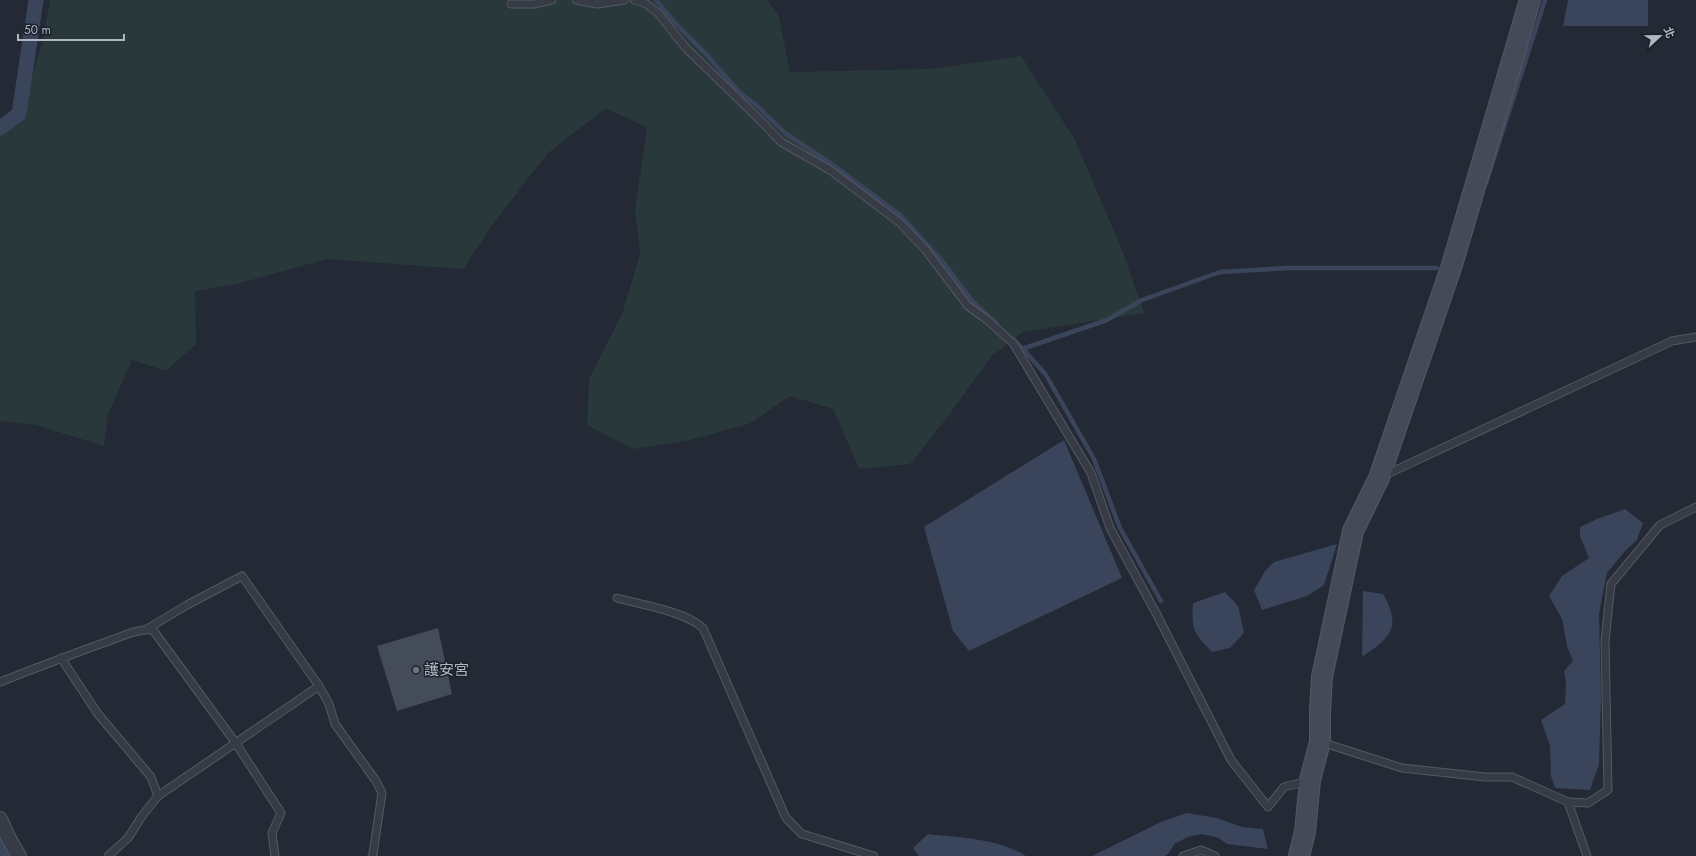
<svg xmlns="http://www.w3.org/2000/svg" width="1696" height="856" font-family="Jost,'Noto Sans TC',sans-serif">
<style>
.green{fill:#29383a}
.water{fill:#3a455c}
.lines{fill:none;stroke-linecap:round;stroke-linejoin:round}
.stream{stroke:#3a455c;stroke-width:4.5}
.canal{stroke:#3a455c;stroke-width:15}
.building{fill:#454c59}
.lane-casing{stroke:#545963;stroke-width:9}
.street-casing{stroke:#545963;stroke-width:16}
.secondary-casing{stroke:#545963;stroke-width:22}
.lane{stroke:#363b46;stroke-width:7}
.street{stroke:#363b46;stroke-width:14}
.secondary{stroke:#454a58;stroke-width:20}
.worship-dot{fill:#6b7280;stroke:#1c202a;stroke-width:1.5}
.labels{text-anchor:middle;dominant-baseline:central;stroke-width:3;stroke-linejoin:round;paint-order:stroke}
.poi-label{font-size:15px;fill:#b1b6c2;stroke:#1c202a;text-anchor:start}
</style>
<rect width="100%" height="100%" fill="#232935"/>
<polygon class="green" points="50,0 768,0 779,17 790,72 930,69 1021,56 1075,140 1121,247 1144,313 1023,332 992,356 949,415 910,464 859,469 833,409 790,396 749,424 686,441 633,449 587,425 589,379 622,314 640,254 635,209 647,128 606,108 547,154 491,227 463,269 327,259 237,284 195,291 196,344 166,371 132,360 108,414 104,446 36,425 0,421 0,127 19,114 43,41"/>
<g class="water">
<polygon points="1568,0 1648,0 1648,26 1563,26"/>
<polygon points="1064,440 1122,578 969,651 953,631 924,527"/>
<polygon points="1625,509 1643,523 1637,540 1625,551 1607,573 1599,613 1601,699 1599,764 1590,790 1555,788 1551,776 1550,746 1541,720 1565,704 1566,682 1564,671 1573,661 1567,646 1562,619 1549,596 1562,576 1589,558 1580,536 1580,527 1597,519"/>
<polygon points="1337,544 1324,585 1307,596 1262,610 1254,590 1265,571 1274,562"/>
<path d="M1363 591 1383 594C1403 629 1389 638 1362 657Z"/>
<path d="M1225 592 1238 606 1244 633 1230 648 1212 652C1194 634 1191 629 1193 603Z"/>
<polygon points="1187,813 1217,818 1242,827 1263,829 1268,849 1227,844 1219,838 1202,834 1188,837 1174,844 1169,853 1165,856 1092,856 1161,822"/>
<polygon points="0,819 18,856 0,856"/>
<path d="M928 834C961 838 997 838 1026 856H919L913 848Z"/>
</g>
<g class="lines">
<g class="stream">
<polyline points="656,0 675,23 705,53 739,92 756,105 786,134 833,165 900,215 943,262 973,302 996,323"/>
<polyline points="1486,183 1545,0"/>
<polyline points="1013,339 1023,349 1046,375 1094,459 1120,528 1161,601"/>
<polyline points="1022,349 1107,320 1142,300 1220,272 1287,268 1437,268"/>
</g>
<polyline class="canal" points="0,128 19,114 36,0"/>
</g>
<polygon class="building" points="438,628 452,694 397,711 377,646"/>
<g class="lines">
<defs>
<g id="lane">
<polyline points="576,0 597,4 624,0"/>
<polyline points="634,0 645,3 658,13 686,48 761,121 781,142 830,170 899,222 925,249 968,306 986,319 1013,343 1091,473 1110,528 1157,615 1231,760 1268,807 1284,787 1308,781"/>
<polyline points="511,4 534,4 552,0"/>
<polyline points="1385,475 1672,341 1696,337"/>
<path d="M617 598C642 605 684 611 703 628L786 818 802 834 874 856"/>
<polyline points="147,629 187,605 242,576 319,686 329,704 335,724 376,781 382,793 373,854 372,856"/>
<polyline points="61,658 98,714 151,777 158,796"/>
<path d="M0 682C36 668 72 654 109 641 123 636 139 628 153 630L235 742 281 813 272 833 275 856"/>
<polyline points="1321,742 1402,768 1485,777 1512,777 1568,802 1587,856"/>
<polyline points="1568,802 1588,803 1608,790 1605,641 1611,584 1660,525 1696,507"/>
<polyline points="108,856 128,838 142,816 158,796 319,686"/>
<polyline points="1183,856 1201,850 1215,856"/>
</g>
<polyline id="street" points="0,819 9,839 19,856"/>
<polyline id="secondary" points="1299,856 1305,832 1310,780 1320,742 1320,712 1322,677 1353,531 1379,478 1452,265 1530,0"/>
</defs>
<use href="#lane" class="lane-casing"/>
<use href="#street" class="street-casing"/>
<use href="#secondary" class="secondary-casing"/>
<use href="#lane" class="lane"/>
<use href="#street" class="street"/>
<use href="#secondary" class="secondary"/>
</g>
<circle class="worship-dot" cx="416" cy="670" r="4"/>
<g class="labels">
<g class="poi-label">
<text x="424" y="670">護安宮</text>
</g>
</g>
<g transform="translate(1660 36) rotate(68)" stroke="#1c202a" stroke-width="3" paint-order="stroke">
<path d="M0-3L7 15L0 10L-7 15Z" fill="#b1b6c2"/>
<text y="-6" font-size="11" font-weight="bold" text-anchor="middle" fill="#b1b6c2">北</text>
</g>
<path d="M18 34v6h106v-6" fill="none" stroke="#b1b6c2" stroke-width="2"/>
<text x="24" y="34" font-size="12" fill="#b1b6c2" stroke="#1c202a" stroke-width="3" paint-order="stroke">50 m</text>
</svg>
